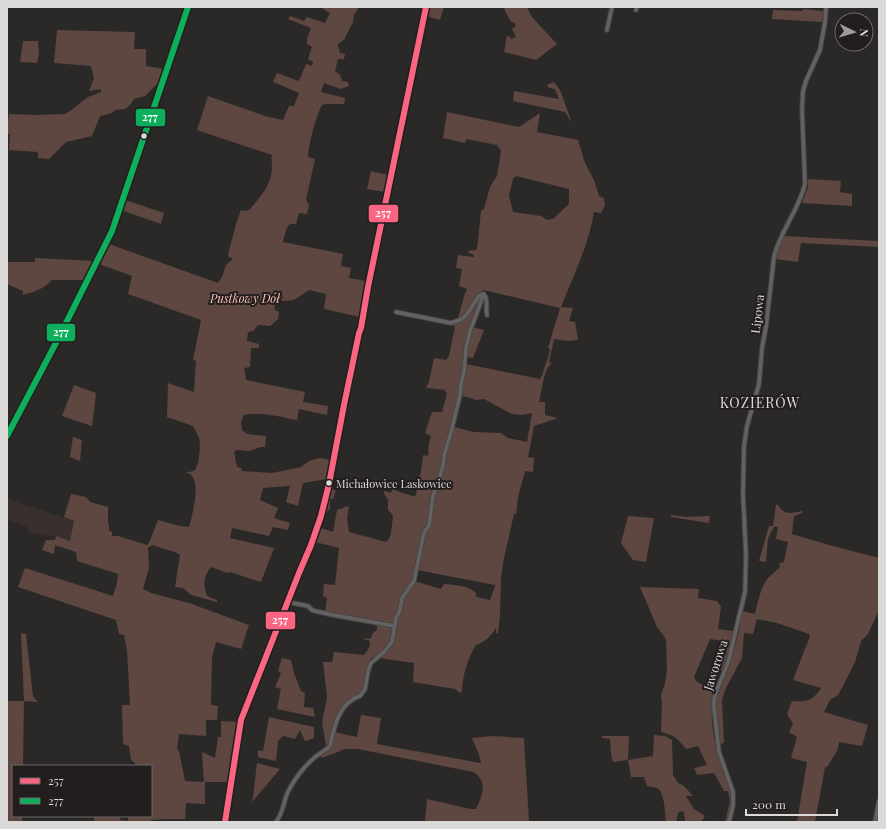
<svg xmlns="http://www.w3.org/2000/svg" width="886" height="829" font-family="'Playfair Display',serif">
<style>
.built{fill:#392f2e}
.green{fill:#5e4641;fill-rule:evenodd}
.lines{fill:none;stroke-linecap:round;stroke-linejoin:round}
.street-casing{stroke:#484645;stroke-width:5.5}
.secondary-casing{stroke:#484645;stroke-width:7}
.street{stroke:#636161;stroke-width:3.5}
.secondary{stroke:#636161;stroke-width:5}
.bus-1-casing{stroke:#221e1e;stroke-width:9}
.bus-2-casing{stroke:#221e1e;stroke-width:9}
.bus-1{stroke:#fa6682;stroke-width:6}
.bus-2{stroke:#0daf5c;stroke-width:6}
.bus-dot{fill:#dcd9d9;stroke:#221e1e;stroke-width:1.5}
.labels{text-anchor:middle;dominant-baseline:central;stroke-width:4;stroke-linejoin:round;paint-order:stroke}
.bus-label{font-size:11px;fill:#dcd9d9;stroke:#221e1e;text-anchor:start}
.park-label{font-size:12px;font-style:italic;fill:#fec0b7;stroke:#221e1e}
.street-label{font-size:12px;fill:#dcd9d9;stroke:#221e1e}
.quarter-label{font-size:14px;letter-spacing:1px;fill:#dcd9d9;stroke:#221e1e}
.line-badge{stroke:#221e1e;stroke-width:1.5}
.badge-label{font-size:11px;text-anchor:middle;font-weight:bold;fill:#fff}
</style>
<rect width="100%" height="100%" fill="#2b2928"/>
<polygon class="built" points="7,499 74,521 70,541 56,536 38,535 28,532 29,528 7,519"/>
<g class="green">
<path d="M324 7H358L357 11 354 14 353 22 346 36 345 39 338 44V46L340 53 345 54 344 59H338L335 71 340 75 342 81 348 82 349 86 341 89 324 83 321 92 345 98 344 104H326L322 105C314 121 311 137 308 154V157L315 159 306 200 309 205 307 214 299 213 296 224C294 224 290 223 289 225 286 227 284 238 283 242L343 254 341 266 351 268 349 278 366 281 360 317 324 309 326 294 309 290 294 300 286 301 274 300 275 310 279 312 278 319 270 326 258 325 253 331 248 332 247 341 259 344V348H251L250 367 244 368 246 380 305 392 303 402 328 406 327 415 299 409 297 420C280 417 261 411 244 415L241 422 242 430 247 434 266 436 265 447H261L249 451 237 450 234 452 237 467 241 468 242 471 272 473 301 467 309 461 319 458 331 460 327 479 303 483 298 506 286 502 290 486 263 488 260 500 278 508 274 518 290 523 288 530 273 527 269 536 232 528 230 538 274 548 261 582 230 572 227 573 211 567C203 578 203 583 207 596L217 600V602L191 595 183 588 175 587 180 555 175 552 152 545 148 548 149 568 143 589 151 593 189 603 249 625 241 649 216 642 212 658 211 705 218 706 217 720H206V736L179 734 177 749 179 751 185 781 204 782 202 752 215 758 218 737H221V721L238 722C237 742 233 762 227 782H205V804L186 803 185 819H167L151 820V822H94V816H120V820L128 821V816H151V766H136L135 763 131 760 129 746 123 744 122 705H130L127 651 124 635 119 634 116 620 18 587 25 568 113 596 117 583 118 574 77 561 76 552 55 545 54 554 42 550 46 540H55L56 536 70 541 74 521 64 517 71 494 86 497 90 502 108 507V524H109V531L112 532V536H118L147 545 149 543 158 520 180 526 189 527C192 516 201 484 191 475 190 474 186 472 185 472 188 472 192 472 195 470 199 466 201 444 199 438 197 434 195 430 193 426L167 417 168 383 194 392 196 361 193 360 201 320 128 294 132 276 99 264 109 244 218 283 222 277 226 265 232 260V258L229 257 228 255 236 224 241 210 244 211 249 210C259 199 272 184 272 168 272 164 271 160 272 155L197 130 208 96 265 116 283 120 289 106H294L299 93 273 82 277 73 299 81 306 64 312 66 313 62 308 59 312 47 307 44V39L311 28 288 19 290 16 304 21 307 17 325 23 330 13 323 9Z"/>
<polygon points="428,7 444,7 440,20 426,16"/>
<polygon points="507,7 527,7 531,16 557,44 536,60 504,52 507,36 509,36 511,39 516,37 512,29 516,26 515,23 511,22 504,9"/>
<polygon points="803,9 824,11 822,22 772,19 773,10 802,11"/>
<polygon points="57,30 135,32 134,49 146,49 146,66 164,69 159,84 155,86 145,96 134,99 130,105 125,109 115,110 112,113 100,116 92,136 66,142 49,159 38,158 38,152 9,150 10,134 7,134 9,114 34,115 65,114 70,111 88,97 101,92 101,89 89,91 94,78 91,66 54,63"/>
<polygon points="23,41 38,41 39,53 37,63 20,62"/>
<polygon points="554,82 560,90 572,123 565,112 513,101 514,91 559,99 555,89 549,88 547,85"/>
<path d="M447 112 519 127 540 113 537 132 578 140 585 163 594 180 599 196 604 198 605 205 601 213 594 212C589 244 573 277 561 307L573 308 569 321 575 322 578 340 568 341 554 339 549 362 552 363C543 370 542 391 539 402H545V415L558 418 534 426 528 457 534 458 533 472 525 471 518 497 516 514H514L503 563 501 579 500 615 498 633H496V628C490 637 486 641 476 645 467 660 463 674 462 691L460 693 455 689 413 682 414 663 372 657 370 660 361 695C358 696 354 696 351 698 338 706 332 729 329 744L326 745 322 723 327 697 323 662H332L334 652 364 655 369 648 370 641 364 639V638L370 639 373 633 377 630V626L372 624V622L325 612 327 598 323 596 324 584 335 585 339 548 315 542 306 562 330 483 333 484 332 490H336L333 499H330V509L326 513 321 528 333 532 337 510 344 508 345 506 349 507 347 519 349 532 386 542 389 539 391 533 393 516 391 513 388 510V500L384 493V491L391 493 393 488H394L397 491 412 496H415L416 494 421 471 423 455 428 456 429 443 431 436 425 433 432 412H442L446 398 447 393 444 391 446 390 426 388 429 382 434 358 446 360 449 356 455 327 454 325 433 321H448L458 318 465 293 467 290V289L459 286 462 269 456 268 458 255 474 257V255L469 253 468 251 476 250 477 249 481 211 484 209 490 187 497 176 501 151 497 145 466 139 465 143 443 138ZM516 176 569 189V204L553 219 547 220 541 216 513 212 509 195 513 179ZM483 290 560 308 548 348 550 349C549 355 547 360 545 366 543 371 543 375 540 379L466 364 467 357 473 358 484 330 472 327 477 312ZM460 395 476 400 484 399 512 414 522 415 532 413 527 442 508 438 501 433 474 432 454 427ZM417 570 495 585V586L490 600 476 597V593C468 585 455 585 444 584L441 589 414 581Z"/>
<polygon points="371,171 388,175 385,192 367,189"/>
<polygon points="808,179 841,181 840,192 852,194 852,206 802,203 808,187"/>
<polygon points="125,200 164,213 161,224 121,210"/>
<polygon points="783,236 879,241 879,247 801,243 798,262 775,259 779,245"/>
<path d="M35 258 96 261 86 280H52C43 290 35 291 23 295V291L9 285 7 282V263L8 262H35Z"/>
<polygon points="74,385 96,393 92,426 62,416"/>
<polygon points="73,437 82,440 80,461 70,457"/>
<path d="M776 505H778C785 516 791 513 802 511V513L794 516 792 534 829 545 879 558V610L868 634 861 641 855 662 846 680 838 695 830 700 824 712 868 725 862 746 839 742 837 751 827 767H825L815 822H797L807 762 791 758 797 737 789 732 793 724 787 714 792 701C806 702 813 701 821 688L793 680 810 636 809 634 777 623 757 619 753 634 744 633 742 658 725 690 722 700 724 742 719 746 715 715 716 699 729 665 739 632 742 611 755 614C758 602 760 588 768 578 772 574 776 571 780 567L779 563 784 562 788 542 776 539 778 527H774L768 538 766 562 759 561 769 526H773Z"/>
<polygon points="671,515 686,517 710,516 709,523 671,517"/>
<polygon points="628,516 654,518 646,562 633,560 621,543"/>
<path d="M640 587 699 589 698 598 717 601 721 607 718 629 733 631 726 662 722 672 720 670 729 642 710 639 694 677 697 682 714 690C709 714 713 740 721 763 725 774 731 786 732 798 732 806 729 814 727 822H725L730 801 728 791H724L714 773 697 775 694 768 707 765 698 746 686 749C677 738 674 735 661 732L662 704 661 695 665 684 667 668 666 641 664 636 657 627Z"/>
<polygon points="21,633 26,634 33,696 38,702 24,701 23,766 13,766 13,816 22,816 22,822 7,822 8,701 24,701"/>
<polygon points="282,658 291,660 294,673 301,691 305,693 304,707 313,708 315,717 277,709 281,689 275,687 281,673 278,671"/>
<path d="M361 715 381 718 377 744 480 763 481 762 478 752 472 738 493 736 524 738 529 822H425L427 799 471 809H476C482 795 489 782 473 772L358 749H345L333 754 321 758 320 754 328 749 334 732 357 737Z"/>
<polygon points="269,717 314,727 314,738 305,741 300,730 295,739 283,736 278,741 276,761 258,757 258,750 263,751"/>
<path d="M654 735 665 736 672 740 673 775 678 783 683 785 693 796H686L694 809 705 816 701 822H685L684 812 681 811 678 813 676 822H666C665 814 665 792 657 788 654 787 650 787 647 786L644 777H631L628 760 613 762 611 754 610 739 602 738V736H629L628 760 653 756Z"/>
<polygon points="257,763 280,769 252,802 253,797"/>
</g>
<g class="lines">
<defs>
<g id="street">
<polyline points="636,10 637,7"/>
<polyline points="607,30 612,7"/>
<path d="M483 294H484C489 301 485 308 487 315"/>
<polyline points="288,602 308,606 312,610 315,611 333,615 395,626"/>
<path d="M225 822 241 720 299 573C308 555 315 536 321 516 329 488 334 458 339 429 345 397 352 365 359 333L361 328 368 287 426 7"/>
<path d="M276 822C285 810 283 799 290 788 296 777 304 767 313 759 318 754 325 751 330 746 334 727 339 702 360 696L365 689 368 671 371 663 384 652 392 642 396 618 400 610 402 598 414 581 424 532 429 526 433 496 440 476 443 466 444 456 451 432 460 395 461 384 464 371 466 348 470 331 481 302 483 294 479 296 467 314 462 319 451 323 396 312"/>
<path d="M729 822 733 806V792L719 752 714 708V700L716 692 728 663 745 592 746 555 743 494 744 446 747 426 759 384 762 348 766 327 774 257C780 231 799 210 805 184L802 109 803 91 806 81 815 61 820 50 825 22 826 7"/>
<polyline points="875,822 879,801"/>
</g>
<polyline id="secondary" points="7,436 58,339 112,231 188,7"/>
</defs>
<use href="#street" class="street-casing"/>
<use href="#secondary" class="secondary-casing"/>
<use href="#street" class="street"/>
<use href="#secondary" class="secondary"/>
<defs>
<polyline id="bus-1" points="225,822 241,720 299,573 311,545 321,516 329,484 344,405 359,333 361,328 368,287 426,7"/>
<polyline id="bus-2" points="7,436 58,339 112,231 188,7"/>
</defs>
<use href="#bus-1" class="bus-1-casing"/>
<use href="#bus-2" class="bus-2-casing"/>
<use href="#bus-1" class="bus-1"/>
<use href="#bus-2" class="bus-2"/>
</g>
<g class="bus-dot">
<circle cx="144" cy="136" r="3.5"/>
<circle cx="329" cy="483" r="3.5"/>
</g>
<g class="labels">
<g class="bus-label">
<text x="336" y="483">Michałowice Laskowiec</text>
</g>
<g class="park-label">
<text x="245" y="298">Pustkowy Dół</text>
</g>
<g class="street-label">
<text transform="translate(757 314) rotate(-83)">Lipowa</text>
<text transform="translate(715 665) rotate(-72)">Jaworowa</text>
</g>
<g class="quarter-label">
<text x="760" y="402">KOZIERÓW</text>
</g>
</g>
<g class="line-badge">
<rect x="135" y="108" width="31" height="19" rx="4" fill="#0daf5c"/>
<rect x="368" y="204" width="31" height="19" rx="4" fill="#fa6682"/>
<rect x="46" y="323" width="30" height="19" rx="4" fill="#0daf5c"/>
<rect x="265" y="611" width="31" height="19" rx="4" fill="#fa6682"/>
</g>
<g class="badge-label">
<text x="150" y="121">277</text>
<text x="383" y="217">257</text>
<text x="61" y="336">277</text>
<text x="280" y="624">257</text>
</g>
<rect width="886" height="829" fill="none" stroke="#dcd9d9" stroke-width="16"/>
<rect x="12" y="765" width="140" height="52" fill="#221e1e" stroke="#6c6969"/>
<rect x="20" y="778" width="20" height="6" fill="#fa6682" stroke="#6c6969"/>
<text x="48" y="785" font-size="12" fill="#dcd9d9">257</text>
<rect x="20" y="798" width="20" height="6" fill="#0daf5c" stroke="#6c6969"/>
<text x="48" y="805" font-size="12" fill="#dcd9d9">277</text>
<g transform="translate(854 32) rotate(95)"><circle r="19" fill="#221e1e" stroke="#6c6969"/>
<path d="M0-3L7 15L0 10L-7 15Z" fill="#9e9b9b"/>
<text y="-6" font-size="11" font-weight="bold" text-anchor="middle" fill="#dcd9d9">N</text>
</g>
<path d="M746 809v6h91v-6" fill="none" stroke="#dcd9d9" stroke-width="2"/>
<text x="752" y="809" font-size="12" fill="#dcd9d9" stroke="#221e1e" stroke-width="3" paint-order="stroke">200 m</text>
</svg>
